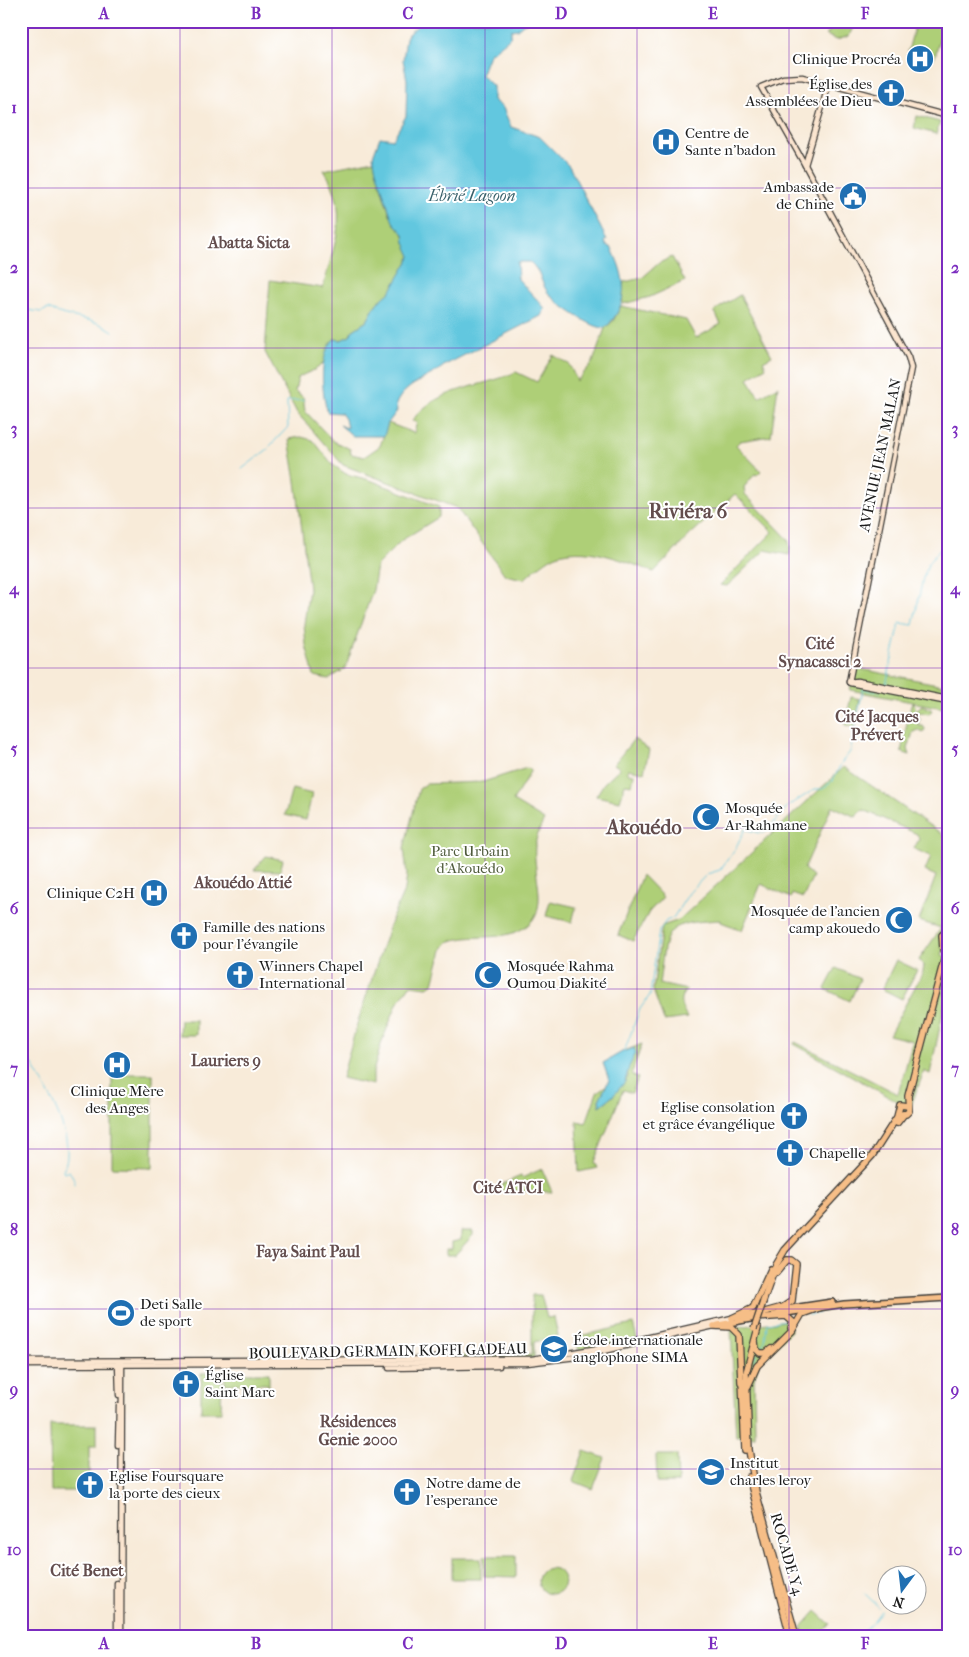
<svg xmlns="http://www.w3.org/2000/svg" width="969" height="1657" font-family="'IM FELL French Canon',serif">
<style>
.green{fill:#aecf77;stroke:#65764a}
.water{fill:#62c7df;stroke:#3f727e}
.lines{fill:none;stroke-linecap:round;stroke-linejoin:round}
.stream{stroke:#62c7df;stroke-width:1}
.secondary-casing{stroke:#3d3b38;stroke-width:7}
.primary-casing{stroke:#3d3b38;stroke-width:8}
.trunk-casing{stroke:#3d3b38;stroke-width:8}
.secondary{stroke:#fbe5cf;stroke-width:4.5}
.primary{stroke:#f6be87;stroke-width:5}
.trunk{stroke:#f6be87;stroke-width:5.5}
.trunk-bridge-casing{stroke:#3d3b38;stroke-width:8;stroke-linecap:butt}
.trunk-bridge{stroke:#f6be87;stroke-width:5.5}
.grid{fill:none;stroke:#7b2cbf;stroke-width:1;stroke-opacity:0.55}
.labels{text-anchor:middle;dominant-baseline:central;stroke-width:4;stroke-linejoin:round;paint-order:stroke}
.poi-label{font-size:15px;fill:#1c1c1c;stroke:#fff;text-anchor:start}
.street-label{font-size:15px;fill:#1c1c1c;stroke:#fff}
.park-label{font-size:15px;fill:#4f5b3c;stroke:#fff}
.water-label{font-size:16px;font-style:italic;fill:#38606a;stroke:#fff}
.neighbourhood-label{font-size:16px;font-weight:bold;fill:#634d4d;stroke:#fff}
.district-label{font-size:20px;font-weight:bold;fill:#634d4d;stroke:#fff}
.neatline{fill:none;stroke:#7b2cbf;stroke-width:2}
.grid-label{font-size:16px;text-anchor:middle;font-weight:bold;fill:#7b2cbf}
</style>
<rect width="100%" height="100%" fill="#fff"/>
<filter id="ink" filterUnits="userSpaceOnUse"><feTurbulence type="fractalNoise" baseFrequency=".02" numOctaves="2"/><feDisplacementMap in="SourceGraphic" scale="10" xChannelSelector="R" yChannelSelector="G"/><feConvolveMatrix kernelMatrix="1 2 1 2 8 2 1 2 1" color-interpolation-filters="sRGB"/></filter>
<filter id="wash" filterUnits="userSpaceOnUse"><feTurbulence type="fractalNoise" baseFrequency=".0096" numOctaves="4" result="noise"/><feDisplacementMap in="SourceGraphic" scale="20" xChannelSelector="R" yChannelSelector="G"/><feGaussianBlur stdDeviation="1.12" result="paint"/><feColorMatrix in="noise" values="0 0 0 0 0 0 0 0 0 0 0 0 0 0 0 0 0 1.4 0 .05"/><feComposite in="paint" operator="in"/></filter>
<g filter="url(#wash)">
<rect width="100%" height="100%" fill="#f8ebd9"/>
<g class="green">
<polygon points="830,21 856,21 849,36 837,40 826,35 834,28"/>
<polygon points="916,21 948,21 948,39 940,37 935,57 908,51"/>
<polygon points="917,116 940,122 936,134 914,128"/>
<path d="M374 160C380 180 384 202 393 221 395 226 401 229 403 233 406 239 409 249 411 256L390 293 377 303 367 321 352 331 350 336 341 340 334 339C326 347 329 357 322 364 315 372 306 372 298 378L295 391 303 397 305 411 333 441 350 449 351 454 364 457 380 446 388 423 414 433 417 422 412 421C436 387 482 388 516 372L537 382 553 355 569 364 577 381 593 362 605 328 613 321 621 306 686 320 696 338 721 324 714 311 740 295 772 356 763 361 766 367 748 378 759 397 778 386 771 436 740 441 736 445 761 471 757 475 755 474 744 487 745 494 788 539 790 547 789 555 765 550 727 586 720 585 773 532 735 494 691 534 654 572C626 562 590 545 559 554 547 558 534 571 524 579L505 575 457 508 343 465 297 413 265 352 270 280 323 288C334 243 351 212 324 170Z"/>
<polygon points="672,257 685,281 650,297 623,304 622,293 624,282 642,278 659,263"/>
<polygon points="301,437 313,440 333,465 346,474 370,480 439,507 439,517 402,540 377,565 373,590 345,669 329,679 314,676 306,645 304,624 309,589 296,481 289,439"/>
<polygon points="855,668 948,686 948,709 850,690"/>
<polygon points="851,697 860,699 855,727 845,725"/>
<polygon points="914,703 916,710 922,705 932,710 929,714 918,712 917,716 921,719 918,722 919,726 923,726 925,729 923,733 918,730 913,732 908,749 910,755 901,752 911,704"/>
<polygon points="634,739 649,750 644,772 628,769 628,773 634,774 632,785 625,784 620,801 596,796 604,783 620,768 614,764"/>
<path d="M844 767 948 838V941H946L942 955 948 957V988L930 1074 924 1071 910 1109 906 1112H901L902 1104 794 1044 795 1042 898 1094 913 1041 889 1035 923 972 924 966 919 960 941 928 919 921 936 876 925 871 931 856 914 849 919 839 917 834 864 810 859 812 856 817 832 806 804 869 813 876 803 898 792 894 791 898 761 884 742 930 721 922V920C660 923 667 930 659 984L687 990C676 999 682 1007 687 1018L664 1021 653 990 662 926 679 920Z"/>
<path d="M527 768 531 770 513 801 544 820C540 828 536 837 535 846 532 879 556 918 513 933 492 940 468 934 448 942L442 950 433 984 427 987 410 985 397 1004 382 1041 373 1072V1085L342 1078 357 1024 392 918 405 889 407 875 404 848 419 789 426 784 483 782Z"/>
<polygon points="292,789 312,794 306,820 285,815"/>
<polygon points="266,856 283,860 280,871 254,870"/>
<polygon points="642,875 663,897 649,912 633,941 618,935"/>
<polygon points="550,901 576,907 572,922 546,916"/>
<polygon points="896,960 917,970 902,999 882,989"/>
<polygon points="836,968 860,979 850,1001 825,989"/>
<polygon points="180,1020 196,1020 196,1035 179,1035"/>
<polygon points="642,1044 631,1075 638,1078 632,1093 623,1090 594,1162 597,1168 579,1172 577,1121 586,1123 597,1092 608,1084 599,1100 600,1106 614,1095 628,1077 626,1052 622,1052"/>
<polygon points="112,1074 153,1074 153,1168 112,1167"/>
<polygon points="542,1169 552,1192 488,1190 521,1176 522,1178"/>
<polygon points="461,1231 473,1231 473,1235 455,1255 446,1255 446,1249 452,1249 452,1242 461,1240"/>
<polygon points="532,1295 541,1295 547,1318 554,1317 558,1336 534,1342 534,1358 463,1360 463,1356 532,1355"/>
<polygon points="790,1320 791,1331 759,1362 754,1379 755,1436 736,1437 731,1328"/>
<polygon points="633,1324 637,1339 579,1351 576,1337"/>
<polygon points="201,1373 222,1373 221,1412 201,1412"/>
<polygon points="225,1373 269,1373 269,1387 267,1384 225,1384"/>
<polygon points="50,1425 97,1425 97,1446 89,1446 89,1491 51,1491"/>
<polygon points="584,1451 605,1458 593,1489 573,1481"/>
<polygon points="656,1455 677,1455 678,1483 657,1483"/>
<polygon points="484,1556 516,1556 516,1577 484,1576"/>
<rect x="452" y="1558" width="29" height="21"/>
<circle cx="551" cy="1581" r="13"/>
<polygon points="816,1611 830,1624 818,1636 808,1636 802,1627"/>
</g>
<g class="water">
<path d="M423 21H531L523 24 517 29 511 30V36C505 43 500 44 493 52H490L481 75 493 86V100L503 108 511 127 540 137 569 166 607 240 605 242 607 246 611 247C626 276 631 304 605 328 593 329 559 305 550 295 541 286 542 272 530 262H517L518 279 543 306 545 309 541 316 445 365C429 379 405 383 396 404L397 411 388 423 384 436H353L340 425 347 428 345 419 341 413 327 412C322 391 318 356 334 339L341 340 350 336 352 331 367 321 377 303 390 292 411 256 405 243 404 234 393 222 376 170 373 156 380 137 393 139 406 116 407 80 403 60 406 38 408 34Z"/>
<polygon points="634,1048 636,1053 629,1067 625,1082 614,1095 600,1106 599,1100 609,1080 603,1063 622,1052"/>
</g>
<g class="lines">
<g class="stream">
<path d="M21 309 41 312 48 309C69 319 94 317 113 331"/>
<polyline points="270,446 288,427 287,401 304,400"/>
<polyline points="242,469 268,449"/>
<polyline points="886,685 900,623 913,625 923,578 929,562 948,541"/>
<polyline points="867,690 880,692"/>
<polyline points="21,1048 28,1058"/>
<polyline points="624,1052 640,1009 650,995 659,931 666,921 673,918 689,893 707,874 720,870 735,849 745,829 759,833 766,832 787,807 815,789 823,789 833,780 842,762 850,752 863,689 868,689"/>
<path d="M30 1060C45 1086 79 1142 63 1170L64 1173 69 1171 75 1180 74 1184"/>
<polyline points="808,1315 819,1313"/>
<polyline points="760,1348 765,1341 767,1323 786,1320"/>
<polyline points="754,1365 756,1354"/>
<polyline points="864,1593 879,1607"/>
<polyline points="873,1622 881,1611"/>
<polyline points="860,1634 871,1624"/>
</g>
</g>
</g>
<g filter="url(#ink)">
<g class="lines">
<defs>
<g id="secondary">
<polyline points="805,165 829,83"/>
<polyline points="849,682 911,368 908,357 805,165 761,87 783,78 802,77 948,116"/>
<polyline points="849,682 857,681 948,699"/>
<polyline points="850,683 948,702"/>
<polyline points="434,1358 496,1358"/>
<polyline points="21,1361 532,1359 611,1346 732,1318"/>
<polyline points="118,1363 119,1395"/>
<polyline points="21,1365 527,1363 576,1357 714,1326"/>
<polyline points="389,1368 499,1366"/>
<polyline points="118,1445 119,1405"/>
<polyline points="117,1583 117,1636"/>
<polyline points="121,1636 122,1362"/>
</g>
<g id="primary">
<polyline points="779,1310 832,1302"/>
<polyline points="774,1315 844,1304 948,1298"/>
<polyline points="737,1317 761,1313"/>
<polyline points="718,1325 756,1318"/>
</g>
<g id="trunk">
<polyline points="943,950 942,935 948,930"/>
<polyline points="902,1114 906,1114 909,1111 908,1096 948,945"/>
<polyline points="897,1123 904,1114"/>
<polyline points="763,1302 776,1265 785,1250 872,1156 897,1117 900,1105 908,1106"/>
<polyline points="761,1313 783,1307 792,1301 796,1264 791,1260 787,1260 776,1273"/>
<polyline points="732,1318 753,1308 771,1269"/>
<polyline points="754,1318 786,1316 793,1322 791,1328"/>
<polyline points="714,1326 731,1327 739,1335 741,1382"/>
<polyline points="758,1328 746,1373 749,1450 756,1492 796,1636"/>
<polyline points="755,1341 756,1349 760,1353 766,1353 771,1349"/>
<polyline points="742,1380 745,1450"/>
<polyline points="748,1386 757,1366 792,1331 802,1314 822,1307"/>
<polyline points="749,1477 790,1636"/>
</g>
</defs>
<use href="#secondary" class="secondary-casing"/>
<use href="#primary" class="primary-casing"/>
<use href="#trunk" class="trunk-casing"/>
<use href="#secondary" class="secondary"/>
<use href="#primary" class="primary"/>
<use href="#trunk" class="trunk"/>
<defs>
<polyline id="trunk-bridge" points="754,1329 763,1302"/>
</defs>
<use href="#trunk-bridge" class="trunk-bridge-casing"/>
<use href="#trunk-bridge" class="trunk-bridge"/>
</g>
</g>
<path class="grid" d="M180 21V1636M332 21V1636M485 21V1636M637 21V1636M789 21V1636M21 188H948M21 348H948M21 508H948M21 668H948M21 828H948M21 989H948M21 1149H948M21 1309H948M21 1469H948"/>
<defs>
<symbol id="hospital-disc" viewBox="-11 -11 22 22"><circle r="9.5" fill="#1f6fb2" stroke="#fff"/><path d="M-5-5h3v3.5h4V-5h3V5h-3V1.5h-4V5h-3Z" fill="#fff"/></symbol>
<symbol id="church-disc" viewBox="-11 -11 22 22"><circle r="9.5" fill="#1f6fb2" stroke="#fff"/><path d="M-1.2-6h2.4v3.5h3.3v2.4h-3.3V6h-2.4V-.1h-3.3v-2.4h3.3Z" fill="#fff"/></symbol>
<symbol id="civic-disc" viewBox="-11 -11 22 22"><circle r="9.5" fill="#1f6fb2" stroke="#fff"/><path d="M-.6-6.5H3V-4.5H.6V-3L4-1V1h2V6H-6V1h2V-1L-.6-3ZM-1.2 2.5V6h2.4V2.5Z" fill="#fff"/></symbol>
<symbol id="mosque-disc" viewBox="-11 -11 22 22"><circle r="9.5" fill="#1f6fb2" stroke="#fff"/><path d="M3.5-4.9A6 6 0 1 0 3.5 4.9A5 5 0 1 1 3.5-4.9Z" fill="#fff"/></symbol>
<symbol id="stadium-disc" viewBox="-11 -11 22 22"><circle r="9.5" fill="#1f6fb2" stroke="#fff"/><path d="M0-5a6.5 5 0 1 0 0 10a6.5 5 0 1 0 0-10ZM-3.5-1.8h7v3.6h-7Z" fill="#fff"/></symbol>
<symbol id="university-disc" viewBox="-11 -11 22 22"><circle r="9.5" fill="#1f6fb2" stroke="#fff"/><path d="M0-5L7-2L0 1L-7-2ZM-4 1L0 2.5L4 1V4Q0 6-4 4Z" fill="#fff"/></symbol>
</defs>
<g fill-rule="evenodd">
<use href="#hospital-disc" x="904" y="43" width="32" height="32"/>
<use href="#church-disc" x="875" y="77" width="32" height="32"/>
<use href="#hospital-disc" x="650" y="126" width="32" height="32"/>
<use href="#civic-disc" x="837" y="180" width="32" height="32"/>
<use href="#mosque-disc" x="690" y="801" width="32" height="32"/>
<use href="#hospital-disc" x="138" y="877" width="32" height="32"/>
<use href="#mosque-disc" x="883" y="904" width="32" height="32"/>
<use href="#church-disc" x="168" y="920" width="32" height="32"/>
<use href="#church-disc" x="224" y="959" width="32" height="32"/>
<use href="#mosque-disc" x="472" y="959" width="32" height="32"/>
<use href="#hospital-disc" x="101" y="1049" width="32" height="32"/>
<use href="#church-disc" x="778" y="1100" width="32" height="32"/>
<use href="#church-disc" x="774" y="1137" width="32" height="32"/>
<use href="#stadium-disc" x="105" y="1297" width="32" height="32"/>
<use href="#university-disc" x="538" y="1333" width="32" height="32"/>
<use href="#church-disc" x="170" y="1368" width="32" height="32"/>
<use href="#university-disc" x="695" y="1456" width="32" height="32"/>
<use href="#church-disc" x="74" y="1469" width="32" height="32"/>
<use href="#church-disc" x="391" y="1476" width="32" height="32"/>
</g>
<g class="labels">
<g class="poi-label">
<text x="901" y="59" text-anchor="end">Clinique Procréa</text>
<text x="872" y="84" text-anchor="end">Église des<tspan x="872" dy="17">Assemblées de Dieu</tspan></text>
<text x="685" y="133">Centre de<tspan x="685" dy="17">Sante n'badon</tspan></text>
<text x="834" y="187" text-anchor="end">Ambassade<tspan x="834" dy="17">de Chine</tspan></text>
<text x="725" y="808">Mosquée<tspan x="725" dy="17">Ar-Rahmane</tspan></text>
<text x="135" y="893" text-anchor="end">Clinique C2H</text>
<text x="880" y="911" text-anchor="end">Mosquée de l'ancien<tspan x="880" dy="17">camp akouedo</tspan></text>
<text x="203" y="927">Famille des nations<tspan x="203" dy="17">pour l'évangile</tspan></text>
<text x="259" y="966">Winners Chapel<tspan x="259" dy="17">International</tspan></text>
<text x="507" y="966">Mosquée Rahma<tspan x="507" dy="17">Oumou Diakité</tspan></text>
<text x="117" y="1091" text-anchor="middle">Clinique Mère<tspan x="117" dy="17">des Anges</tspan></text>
<text x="775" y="1107" text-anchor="end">Eglise consolation<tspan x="775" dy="17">et grâce évangélique</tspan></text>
<text x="809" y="1153">Chapelle</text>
<text x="140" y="1304">Deti Salle<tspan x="140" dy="17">de sport</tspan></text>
<text x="573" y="1340">École internationale<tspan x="573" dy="17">anglophone SIMA</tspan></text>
<text x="205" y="1375">Église<tspan x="205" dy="17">Saint Marc</tspan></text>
<text x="730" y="1463">Institut<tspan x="730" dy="17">charles leroy</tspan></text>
<text x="109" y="1476">Eglise Foursquare<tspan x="109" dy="17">la porte des cieux</tspan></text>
<text x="426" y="1483">Notre dame de<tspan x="426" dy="17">l'esperance</tspan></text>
</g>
<g class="street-label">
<text transform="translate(880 455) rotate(-78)">AVENUE JEAN MALAN</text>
<text transform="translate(388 1351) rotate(-1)">BOULEVARD GERMAIN KOFFI GADEAU</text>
<text transform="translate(787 1554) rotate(74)">ROCADE Y4</text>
</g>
<g class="park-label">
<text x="470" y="851">Parc Urbain<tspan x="470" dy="17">d'Akouédo</tspan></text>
</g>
<g class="water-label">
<text x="472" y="195">Ébrié Lagoon</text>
</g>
<g class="neighbourhood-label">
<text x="249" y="242">Abatta Sicta</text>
<text x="820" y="643">Cité<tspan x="820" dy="18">Synacassci 2</tspan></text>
<text x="877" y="716">Cité Jacques<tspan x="877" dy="18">Prévert</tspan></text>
<text x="243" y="882">Akouédo Attié</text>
<text x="226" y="1060">Lauriers 9</text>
<text x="508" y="1187">Cité ATCI</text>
<text x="308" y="1251">Faya Saint Paul</text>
<text x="358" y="1421">Résidences<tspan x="358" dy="18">Genie 2000</tspan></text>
<text x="87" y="1570">Cité Benet</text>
</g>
<g class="district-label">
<text x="688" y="511">Riviéra 6</text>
<text x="644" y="827">Akouédo</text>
</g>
</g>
<rect width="969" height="1657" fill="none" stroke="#fff" stroke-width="55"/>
<g transform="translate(902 1590) rotate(195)"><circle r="24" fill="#ffffff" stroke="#a4a4a4"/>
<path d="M0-4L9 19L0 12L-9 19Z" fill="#1f6fb2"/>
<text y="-8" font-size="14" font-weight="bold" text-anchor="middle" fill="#1c1c1c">N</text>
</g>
<rect x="28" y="28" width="914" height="1602" class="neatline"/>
<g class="grid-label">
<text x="104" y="19">A</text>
<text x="256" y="19">B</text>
<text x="408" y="19">C</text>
<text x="561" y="19">D</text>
<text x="713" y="19">E</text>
<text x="865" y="19">F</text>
<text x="14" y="113">1</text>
<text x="955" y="113">1</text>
<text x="14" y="273">2</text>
<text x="955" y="273">2</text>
<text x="14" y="434">3</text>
<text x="955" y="434">3</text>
<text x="14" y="594">4</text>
<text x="955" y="594">4</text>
<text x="14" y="754">5</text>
<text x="955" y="754">5</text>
<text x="14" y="914">6</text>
<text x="955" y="914">6</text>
<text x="14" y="1074">7</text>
<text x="955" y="1074">7</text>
<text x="14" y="1235">8</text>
<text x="955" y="1235">8</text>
<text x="14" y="1395">9</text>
<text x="955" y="1395">9</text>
<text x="14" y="1555">10</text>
<text x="955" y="1555">10</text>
<text x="104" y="1649">A</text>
<text x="256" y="1649">B</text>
<text x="408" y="1649">C</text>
<text x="561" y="1649">D</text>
<text x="713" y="1649">E</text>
<text x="865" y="1649">F</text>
</g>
</svg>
